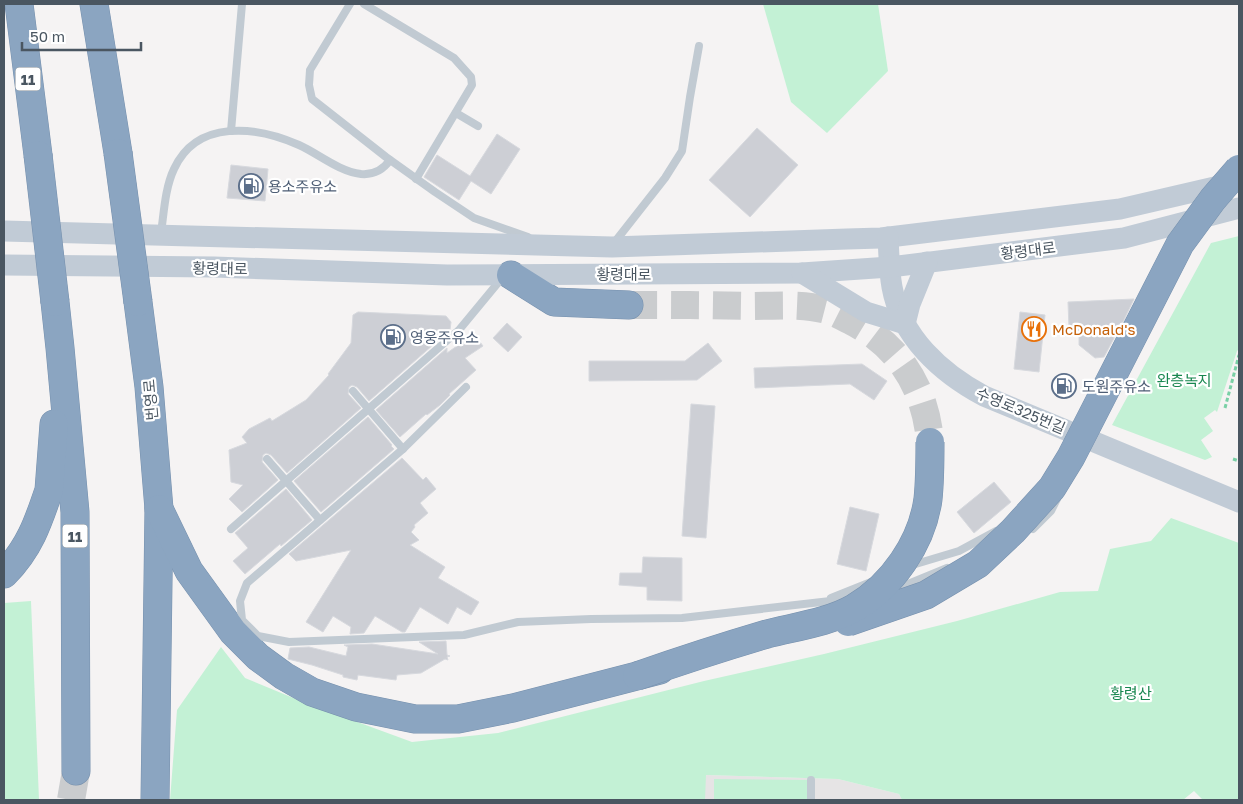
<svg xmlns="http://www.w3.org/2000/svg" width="1243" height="804" font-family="'Golos Text','Noto Sans KR',sans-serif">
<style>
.education{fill:#e6e4e5}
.green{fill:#c3f1d5}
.building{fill:#cdcfd5;stroke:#d7d9de}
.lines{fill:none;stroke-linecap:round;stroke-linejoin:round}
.highway-tunnel{stroke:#caccce;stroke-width:28;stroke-dasharray:28 14;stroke-linecap:butt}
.highway-casing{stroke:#7690ad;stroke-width:29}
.path{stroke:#7ad0a6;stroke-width:3;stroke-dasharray:4 2.5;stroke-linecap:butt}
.lane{stroke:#c1cad2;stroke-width:8}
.secondary{stroke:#c1cbd6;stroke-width:21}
.highway{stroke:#8ba5c1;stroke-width:28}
.highway-bridge-casing{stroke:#7690ad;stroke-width:29;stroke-linecap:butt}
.highway-bridge{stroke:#8ba5c1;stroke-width:28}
.labels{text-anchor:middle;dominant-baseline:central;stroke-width:4.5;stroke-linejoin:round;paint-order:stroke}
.shield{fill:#fff;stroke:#808990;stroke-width:1}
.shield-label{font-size:14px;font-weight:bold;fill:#4a5661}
.service-label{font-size:15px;fill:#4e5e75;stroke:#fff;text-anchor:start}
.street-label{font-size:15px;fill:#4a5661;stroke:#fff}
.food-label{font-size:15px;fill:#c56008;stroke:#fff;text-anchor:start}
.park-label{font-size:15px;fill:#17864f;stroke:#fff}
</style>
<rect width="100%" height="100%" fill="#f5f3f3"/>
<polygon class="education" points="705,775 838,779 899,794 902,800 705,800"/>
<g class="green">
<polygon points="763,4 878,4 888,71 827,133 791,102"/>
<polygon points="1239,236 1239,349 1237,351 1217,412 1215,410 1204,418 1213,431 1201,440 1212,457 1205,460 1112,425 1211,243"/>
<polygon points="1171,518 1239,543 1239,800 1203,800 1194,791 1183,800 902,800 899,794 838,779 706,775 705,800 170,800 177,710 221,647 245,678 303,702 412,742 498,733 704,681 824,654 957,621 1060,592 1098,591 1110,549 1151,541"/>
<polygon points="31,601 39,800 4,800 4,603"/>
<polygon points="714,779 811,780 811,800 714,800"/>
</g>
<g class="building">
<polygon points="757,128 798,165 750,217 709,180"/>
<polygon points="497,134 520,149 491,194 471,181 459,200 424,177 437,155 470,176"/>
<polygon points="231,165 268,169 265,201 227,198"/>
<polygon points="1134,299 1121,326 1119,326 1119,329 1104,357 1095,358 1079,345 1079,332 1074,332 1073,327 1069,328 1068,302"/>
<polygon points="358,312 446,316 451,322 450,330 369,401 357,387 352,385 349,387 348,394 361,408 287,473 271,455 266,453 263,455 262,462 278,480 242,512 229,499 243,485 231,482 229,450 247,443 242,437 249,429 270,418 272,421 306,400 329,375 328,374 351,343 353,315"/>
<polygon points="1020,312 1045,315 1039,372 1014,369"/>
<polygon points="507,323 522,337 508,352 493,338"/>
<polygon points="474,334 483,346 465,358 476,370 449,394 450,395 440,405 427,415 426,414 400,437 376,410 447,348 447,353"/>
<polygon points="708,343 722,361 697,380 589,381 589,361 685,361"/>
<polygon points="862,364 887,381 874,400 850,384 755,388 754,368"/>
<polygon points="691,404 715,406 706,538 682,536"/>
<polygon points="368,417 392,445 391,446 394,449 321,512 294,481"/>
<polygon points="402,458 423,480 426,477 436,489 420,503 428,513 414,525 415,527 411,532 419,540 410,545 445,567 438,578 479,602 471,615 457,607 448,624 420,607 405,632 402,632 375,616 364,633 350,634 351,627 333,616 323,632 306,622 351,550 296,561 289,554"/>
<polygon points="994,482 1011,502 974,533 957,512"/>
<polygon points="286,489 312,520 281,546 280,544 245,574 233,561 248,548 235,533"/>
<polygon points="850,507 879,514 866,571 837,564"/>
<polygon points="643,557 682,558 682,601 647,600 647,587 619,585 620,573 642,573"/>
<polygon points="446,641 447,655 450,656 447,657 448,660 445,659 421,673 397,675 396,680 358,675 357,680 343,677 343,675 312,665 288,659 290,648 309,647 346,656 348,647 344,645 372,644 438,654 419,642"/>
</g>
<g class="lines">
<g class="highway-tunnel">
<path d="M629 305C670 305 710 305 751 306 777 306 805 303 830 311 837 313 844 318 851 321 899 345 926 389 930 442"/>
<polyline points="71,800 76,771"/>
</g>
<defs>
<g id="highway">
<polyline points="19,4 38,155"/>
<polyline points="94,4 118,153"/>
<polyline points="511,275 554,302 629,305"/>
<polyline points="55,302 60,348 75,512 76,771"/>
<polyline points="138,302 149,387 159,509 155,800"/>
<polyline points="159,509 189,571 233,632 258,657 284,676 312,692 356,707 415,719 458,719 513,708 660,670"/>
<path d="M4 574C29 549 38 523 49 490L54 424"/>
</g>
</defs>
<use href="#highway" class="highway-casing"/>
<g class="path">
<polyline points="1225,408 1239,355"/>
<polyline points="1233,459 1239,461"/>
</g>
<g class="lane">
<polyline points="350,4 310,70 309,85 312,99 386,157 435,192 474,218 528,237"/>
<polyline points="364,4 454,58 471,77 472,85 416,179"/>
<polyline points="456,113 478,126"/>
<polyline points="231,131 242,4"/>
<path d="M161 233C164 212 165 188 174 169 197 119 256 126 299 145 319 154 338 171 361 174 373 175 383 170 390 160"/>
<polyline points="614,243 665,178 682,151 690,97 699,46"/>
<polyline points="466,387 403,449 247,583 240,601 242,620 258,636 289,642 464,635 518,622 591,619 682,618 848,599"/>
<polyline points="353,391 403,449"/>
<polyline points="267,459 320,520"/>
<polyline points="231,529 459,330 502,278"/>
<polyline points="1033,529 1051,511 1057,499"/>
<polyline points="909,566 959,551 996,531"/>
<polyline points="891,591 947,568"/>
<polyline points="831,598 871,582"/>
<polyline points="811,800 811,780"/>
</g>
<g class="secondary">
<polyline points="4,231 612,247 847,239 881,238 1120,209 1232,183"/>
<path d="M888 237C889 254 889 271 892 287 901 337 941 373 984 396L1239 502"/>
<polyline points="4,265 214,267 447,275 802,273 890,267 1124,238 1239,208"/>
<polyline points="802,273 866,312 905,324 910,304 927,262"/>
</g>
<use href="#highway" class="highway"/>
<defs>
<g id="highway-bridge">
<polyline points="118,153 138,302"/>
<polyline points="38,155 55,302"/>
<polyline points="848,622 926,595 978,564 1013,531 1052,488 1071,457 1180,244 1213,199 1239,169"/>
<path d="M637 676C680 661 723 647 767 634 794 627 830 622 854 608 892 586 922 543 928 499 930 480 930 461 930 442"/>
</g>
</defs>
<use href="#highway-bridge" class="highway-bridge-casing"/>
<use href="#highway-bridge" class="highway-bridge"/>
</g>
<defs>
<symbol id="fuel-ring" viewBox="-11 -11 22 22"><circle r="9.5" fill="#fff" stroke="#5c6f8a" stroke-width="1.5"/><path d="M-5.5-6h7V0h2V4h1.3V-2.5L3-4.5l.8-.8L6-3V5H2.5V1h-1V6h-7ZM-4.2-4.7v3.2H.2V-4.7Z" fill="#5c6f8a"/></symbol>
<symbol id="restaurant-ring" viewBox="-11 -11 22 22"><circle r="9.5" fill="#fff" stroke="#e8710a" stroke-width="1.5"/><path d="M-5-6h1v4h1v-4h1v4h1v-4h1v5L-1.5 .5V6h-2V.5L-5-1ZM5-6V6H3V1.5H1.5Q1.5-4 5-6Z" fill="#e8710a"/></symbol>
</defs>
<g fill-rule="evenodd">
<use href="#fuel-ring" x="237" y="172" width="28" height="28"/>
<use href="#restaurant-ring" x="1020" y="315" width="28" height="28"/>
<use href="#fuel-ring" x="379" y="323" width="28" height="28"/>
<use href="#fuel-ring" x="1050" y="372" width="28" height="28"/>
</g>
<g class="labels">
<g class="shield">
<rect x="15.5" y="67.5" width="25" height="23" rx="4"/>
<rect x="62.5" y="524.5" width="25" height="23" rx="4"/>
</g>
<g class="shield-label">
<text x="28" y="79">11</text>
<text x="75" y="536">11</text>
</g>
<g class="service-label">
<text x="268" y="186">용소주유소</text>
<text x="410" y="337">영웅주유소</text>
<text x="1082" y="386">도원주유소</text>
</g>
<g class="street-label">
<text transform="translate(1028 250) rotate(-7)">황령대로</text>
<text transform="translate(220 268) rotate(1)">황령대로</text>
<text x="624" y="274">황령대로</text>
<text transform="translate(150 400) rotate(-95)">번영로</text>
<text transform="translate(1021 410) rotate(23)">수영로325번길</text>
</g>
<g class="food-label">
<text x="1052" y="329">McDonald's</text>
</g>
<g class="park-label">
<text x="1184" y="380">완층녹지</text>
<text x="1131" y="693">황령산</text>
</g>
</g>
<rect width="1243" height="804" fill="none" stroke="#4a5661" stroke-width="10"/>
<path d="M22 42v8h119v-8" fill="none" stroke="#4a5661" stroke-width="2.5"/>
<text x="30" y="42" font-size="15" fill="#4a5661" stroke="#ffffff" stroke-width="4" paint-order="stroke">50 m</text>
</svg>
